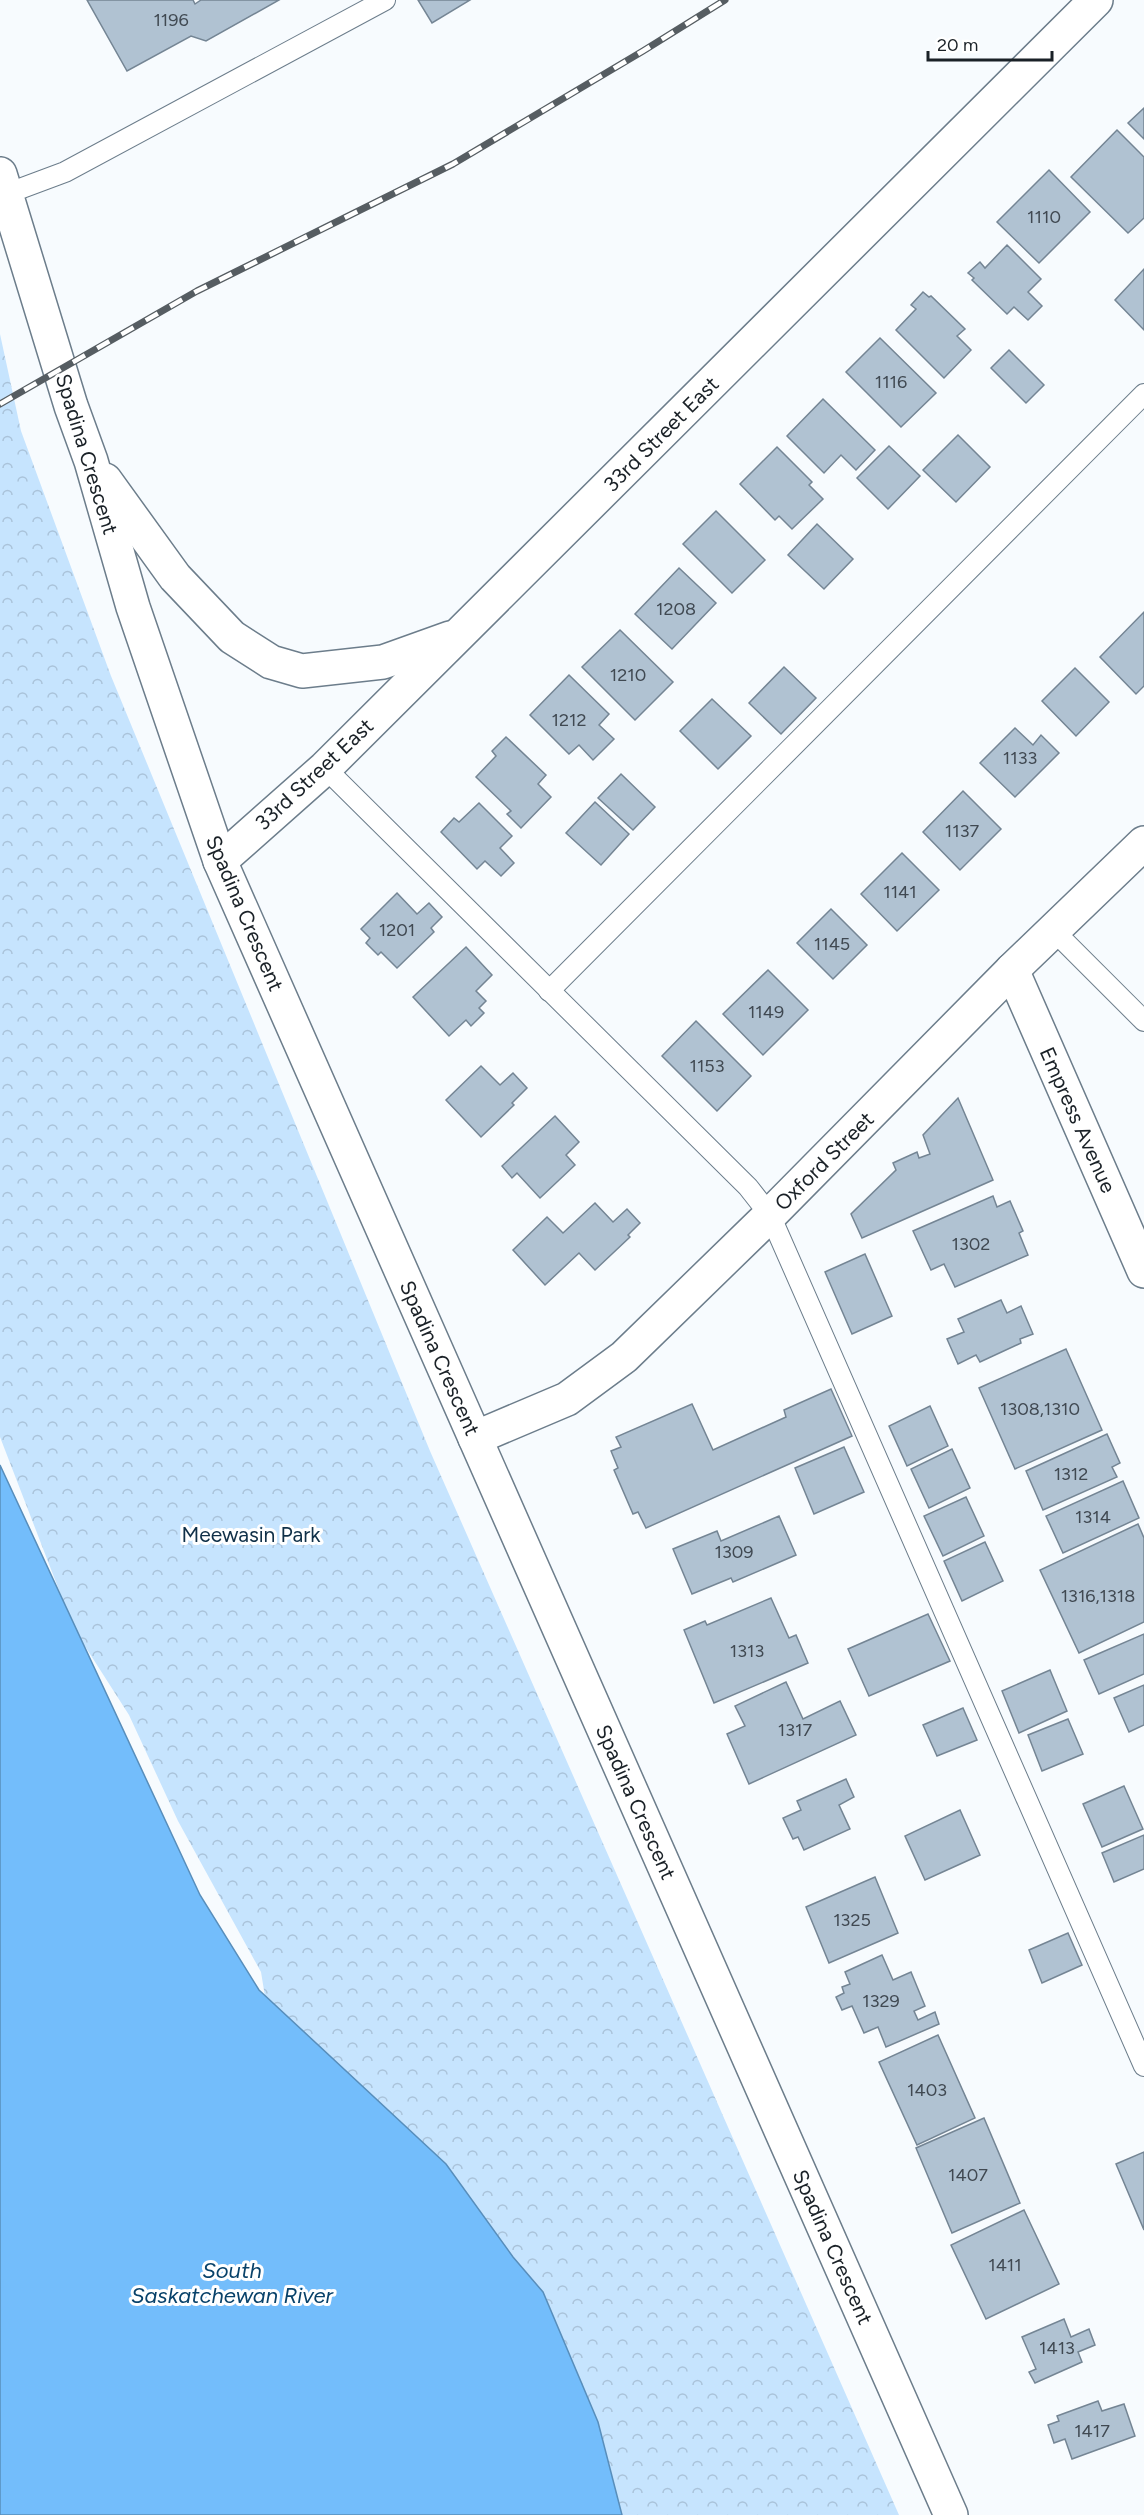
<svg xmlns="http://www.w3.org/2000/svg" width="1144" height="2515" font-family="Figtree,sans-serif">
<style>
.forest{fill:url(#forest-crowns)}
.water{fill:#73bdfb;stroke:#588ebb;stroke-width:1.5}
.building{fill:#b0c2d2;stroke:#748594;stroke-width:1.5}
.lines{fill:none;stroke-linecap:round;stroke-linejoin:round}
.service-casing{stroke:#6c7d8b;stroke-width:22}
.minor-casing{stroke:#6c7d8b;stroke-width:36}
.tertiary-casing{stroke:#6c7d8b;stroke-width:36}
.service{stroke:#fff;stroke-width:20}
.minor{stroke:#fff;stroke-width:33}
.tertiary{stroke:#fff;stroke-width:33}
.rail-casing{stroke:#565d62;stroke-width:7}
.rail{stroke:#fff;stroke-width:4.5;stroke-dasharray:14;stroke-linecap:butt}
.labels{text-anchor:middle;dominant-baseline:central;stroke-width:6;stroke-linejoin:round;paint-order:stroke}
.number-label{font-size:18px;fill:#404952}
.street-label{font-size:21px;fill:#1a2127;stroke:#fff}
.park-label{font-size:21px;fill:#103048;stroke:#fff}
.water-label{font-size:22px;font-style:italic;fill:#08426a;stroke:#fff}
</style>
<defs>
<pattern id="forest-crowns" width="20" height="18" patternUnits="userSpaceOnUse" patternTransform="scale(1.5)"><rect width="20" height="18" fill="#c6e4fe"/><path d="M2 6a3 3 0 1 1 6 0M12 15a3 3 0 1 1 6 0" fill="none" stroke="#aac3da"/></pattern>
</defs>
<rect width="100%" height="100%" fill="#f7fbfe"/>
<polygon class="forest" points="0,334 21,431 111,676 430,1451 899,2515 588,2515 269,2021 261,1972 178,1821 129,1715 74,1629 0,1437"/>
<polygon class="water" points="0,1465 200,1895 259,1990 446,2164 513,2257 543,2292 598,2422 622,2515 0,2515"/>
<g class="building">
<polygon points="87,0 193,0 195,4 201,0 279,0 206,41 191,36 127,71"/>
<polygon points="418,0 470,0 432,23"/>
<polygon points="1144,108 1144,139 1128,123"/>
<polygon points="1117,130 1144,157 1144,218 1128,233 1071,177"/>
<polygon points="1049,170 1090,212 1039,263 997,222"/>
<polygon points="1007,245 1041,279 1028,292 1042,306 1028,320 1014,307 1007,314 972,280 974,278 968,273 980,262 985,268"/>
<polygon points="1144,269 1144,330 1115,300"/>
<polygon points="923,292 929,297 931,296 965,329 957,336 971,350 944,378 896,330 916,309 911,305"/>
<polygon points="880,338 936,393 901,427 846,372"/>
<polygon points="1009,350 1044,385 1026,403 991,368"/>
<polygon points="823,399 875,450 856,470 841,455 824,473 787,436"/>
<polygon points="958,435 990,467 956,502 923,470"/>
<polygon points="889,446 920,476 888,509 857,478"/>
<polygon points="777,447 812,482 809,485 823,499 792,529 779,516 775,520 740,484"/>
<polygon points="716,511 765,560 732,593 683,544"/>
<polygon points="817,524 853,559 824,589 788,555"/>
<polygon points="679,568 716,603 672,649 635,614"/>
<polygon points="1144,612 1144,686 1136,694 1100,657"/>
<polygon points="620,630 673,682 635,720 582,667"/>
<polygon points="784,667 816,698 781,734 749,703"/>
<polygon points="1075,668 1109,702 1076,736 1042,701"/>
<polygon points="569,675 609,714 599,725 614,739 593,760 579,745 569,754 530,715"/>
<polygon points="712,699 751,736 718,769 680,731"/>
<polygon points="1015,728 1033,745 1041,735 1059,753 1015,797 980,763"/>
<polygon points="506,737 546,775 538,784 551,797 521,828 507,814 511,811 476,777 496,756 492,751"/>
<polygon points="621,774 655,807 633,830 598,798"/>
<polygon points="963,791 1001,829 960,870 923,832"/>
<polygon points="595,802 629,834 601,865 566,833"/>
<polygon points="479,803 512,836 500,848 514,863 501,876 485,861 477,869 441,832 454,818 459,822"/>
<polygon points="902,853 939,890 897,931 861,894"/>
<polygon points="397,893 417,914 429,903 442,917 431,928 434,932 397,968 381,952 378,955 366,943 370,938 361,929"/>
<polygon points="831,909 867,945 833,979 797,943"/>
<polygon points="466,947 492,975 476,991 486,1001 479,1008 484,1013 471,1026 466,1020 449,1036 413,997"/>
<polygon points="768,970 808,1010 763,1055 723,1014"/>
<polygon points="696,1021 751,1076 717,1111 662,1056"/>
<polygon points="481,1066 500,1085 513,1073 527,1088 512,1103 514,1105 481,1137 446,1100"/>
<polygon points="958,1098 993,1180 862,1238 851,1214 896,1170 893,1163 917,1152 919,1158 930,1154 923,1135"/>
<polygon points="555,1116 579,1142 566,1155 575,1165 540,1198 517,1173 512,1178 502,1166"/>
<polygon points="993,1196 997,1207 1010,1201 1023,1231 1019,1233 1028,1255 955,1287 944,1264 931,1270 913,1231"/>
<polygon points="595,1203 613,1222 627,1209 640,1223 628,1235 630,1237 595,1270 579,1253 545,1285 513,1250 547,1217 563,1233"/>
<polygon points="865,1254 892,1316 852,1334 825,1272"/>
<polygon points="1001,1300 1007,1313 1021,1306 1033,1334 1020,1339 1021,1343 980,1362 976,1355 958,1364 947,1339 964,1332 958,1319"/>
<polygon points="1066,1349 1102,1430 1015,1469 979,1388"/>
<polygon points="831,1389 852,1436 646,1528 638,1512 633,1514 614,1470 618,1468 611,1451 621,1447 616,1437 692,1404 713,1450 786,1417 784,1410"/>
<polygon points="930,1406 948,1446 907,1466 889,1426"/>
<polygon points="1107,1434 1120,1463 1112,1467 1117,1477 1043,1510 1026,1471"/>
<polygon points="844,1447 864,1492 814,1514 795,1468"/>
<polygon points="952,1449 970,1488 929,1508 911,1469"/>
<polygon points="1123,1481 1139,1518 1063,1553 1046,1516"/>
<polygon points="966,1497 984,1536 943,1556 924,1516"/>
<polygon points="779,1516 796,1555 733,1582 731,1578 692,1594 673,1549 717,1531 721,1541"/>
<polygon points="1138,1524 1144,1538 1144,1622 1079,1653 1040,1570"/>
<polygon points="985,1542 1003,1581 962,1601 944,1561"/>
<polygon points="771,1598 789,1638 796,1635 808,1663 714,1703 684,1630 705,1621 707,1625"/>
<polygon points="928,1614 950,1661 869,1696 848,1649"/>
<polygon points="1144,1634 1144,1674 1099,1694 1084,1660"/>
<polygon points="1050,1670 1067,1711 1019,1733 1002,1691"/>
<polygon points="786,1682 803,1719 840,1701 856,1735 749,1784 727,1734 745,1726 735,1706"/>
<polygon points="1144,1685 1144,1725 1129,1732 1114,1698"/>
<polygon points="963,1708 977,1740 937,1756 923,1725"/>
<polygon points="1068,1719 1083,1754 1042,1771 1028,1735"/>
<polygon points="846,1779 854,1797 839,1805 850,1829 804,1850 798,1837 793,1839 783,1818 801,1810 797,1801"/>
<polygon points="1124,1786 1143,1829 1102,1847 1083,1804"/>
<polygon points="960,1810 980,1855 925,1880 905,1836"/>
<polygon points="1144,1835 1144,1869 1114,1882 1102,1853"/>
<polygon points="875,1877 898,1933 829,1963 806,1907"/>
<polygon points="1068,1933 1082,1965 1042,1983 1029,1950"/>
<polygon points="882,1955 893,1980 911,1972 925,2006 914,2011 918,2020 935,2012 939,2024 886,2047 878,2027 864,2033 852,2006 842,2010 836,1997 844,1993 842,1987 850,1984 845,1972"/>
<polygon points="938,2035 975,2118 917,2145 879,2062"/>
<polygon points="984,2118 1020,2203 952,2233 916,2148"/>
<polygon points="1144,2152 1144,2230 1116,2164"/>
<polygon points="1024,2210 1059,2284 986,2319 951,2245"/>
<polygon points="1064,2319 1071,2337 1089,2329 1095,2345 1078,2352 1082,2362 1035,2383 1029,2372 1036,2369 1022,2337"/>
<polygon points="1098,2401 1102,2411 1124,2404 1135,2436 1072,2459 1065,2439 1054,2443 1048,2425 1059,2421 1057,2416"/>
</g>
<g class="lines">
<defs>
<g id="service">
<polyline points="6,194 65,172 385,0"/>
<polyline points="325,768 748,1187 770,1215 1144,2066"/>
<polyline points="1054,931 1144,1021"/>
<polyline points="549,991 1144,394"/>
</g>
<g id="minor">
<polyline points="1012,970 1144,1271"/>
<polyline points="475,1438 567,1399 624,1357 770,1215 1012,970 1144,843"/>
</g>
<g id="tertiary">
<polyline points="0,174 71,406 91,461 133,607 220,861 951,2515"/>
<polyline points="105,480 175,577 232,637 271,662 302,671 383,662 450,638"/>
<polyline points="220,861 325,768 1096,0"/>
</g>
</defs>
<use href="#service" class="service-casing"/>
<use href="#minor" class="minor-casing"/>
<use href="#tertiary" class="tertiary-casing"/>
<use href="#service" class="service"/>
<use href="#minor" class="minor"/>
<use href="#tertiary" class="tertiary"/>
<defs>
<polyline id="rail" points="0,404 197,291 453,164 643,51 725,0"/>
</defs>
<use href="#rail" class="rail-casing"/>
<use href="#rail" class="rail"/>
</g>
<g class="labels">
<g class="number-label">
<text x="171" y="20">1196</text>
<text x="1044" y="217">1110</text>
<text x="891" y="382">1116</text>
<text x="676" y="609">1208</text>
<text x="628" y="675">1210</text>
<text x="569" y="720">1212</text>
<text x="1020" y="758">1133</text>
<text x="962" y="831">1137</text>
<text x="900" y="892">1141</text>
<text x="397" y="930">1201</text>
<text x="832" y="944">1145</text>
<text x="766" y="1012">1149</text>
<text x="707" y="1066">1153</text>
<text x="971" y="1244">1302</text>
<text x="1040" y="1409">1308,1310</text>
<text x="1071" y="1474">1312</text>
<text x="1093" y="1517">1314</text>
<text x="734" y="1552">1309</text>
<text x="1098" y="1596">1316,1318</text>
<text x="747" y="1651">1313</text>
<text x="795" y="1730">1317</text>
<text x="852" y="1920">1325</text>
<text x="881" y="2001">1329</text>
<text x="927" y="2090">1403</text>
<text x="968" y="2175">1407</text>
<text x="1005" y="2265">1411</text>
<text x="1057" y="2348">1413</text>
<text x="1092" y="2431">1417</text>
</g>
<g class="street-label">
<text transform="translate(661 434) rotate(-45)">33rd Street East</text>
<text transform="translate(87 454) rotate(73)">Spadina Crescent</text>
<text transform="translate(314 774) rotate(-43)">33rd Street East</text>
<text transform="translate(245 913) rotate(67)">Spadina Crescent</text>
<text transform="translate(1078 1120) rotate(66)">Empress Avenue</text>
<text transform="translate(824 1161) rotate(-45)">Oxford Street</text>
<text transform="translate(440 1358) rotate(66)">Spadina Crescent</text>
<text transform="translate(636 1802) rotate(66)">Spadina Crescent</text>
<text transform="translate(833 2247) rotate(66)">Spadina Crescent</text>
</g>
<g class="park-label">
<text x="251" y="1534">Meewasin Park</text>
</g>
<g class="water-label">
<text x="232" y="2270">South<tspan x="232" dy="25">Saskatchewan River</tspan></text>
</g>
</g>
<path d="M928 51v9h124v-9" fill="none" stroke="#1a2127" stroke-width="3"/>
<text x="937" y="51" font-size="18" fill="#1a2127" stroke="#ffffff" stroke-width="4.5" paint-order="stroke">20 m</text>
</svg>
